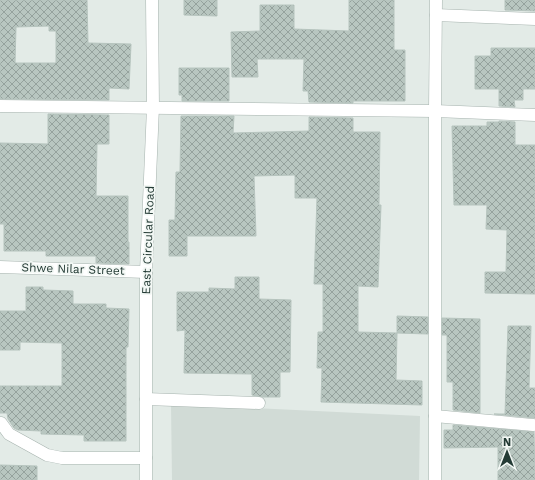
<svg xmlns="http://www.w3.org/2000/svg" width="535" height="480" font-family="'Work Sans',sans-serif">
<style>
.built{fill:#d1dbd6}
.building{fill:url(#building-cross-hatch);stroke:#b6c4be;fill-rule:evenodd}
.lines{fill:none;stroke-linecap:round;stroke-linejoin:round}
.minor-casing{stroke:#a6b3ae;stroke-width:13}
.minor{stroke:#fff;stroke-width:12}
.labels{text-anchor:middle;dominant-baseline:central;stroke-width:3.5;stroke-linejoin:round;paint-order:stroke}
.street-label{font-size:12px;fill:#243b35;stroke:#f3f8f5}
</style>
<defs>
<pattern id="building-cross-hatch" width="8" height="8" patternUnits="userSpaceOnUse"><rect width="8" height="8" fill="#b8c6c0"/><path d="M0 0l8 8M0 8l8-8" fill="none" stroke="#95a29d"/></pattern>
</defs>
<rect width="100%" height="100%" fill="#e3ebe7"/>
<polygon class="built" points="171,404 420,416 419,480 172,480"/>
<g class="building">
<path d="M0 0H87L88 43 131 44 129 89 109 88V100L0 99ZM49 26V31H56V63H15L16 27Z"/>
<polygon points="184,0 217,0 217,16 184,15"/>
<polygon points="349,0 394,0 394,50 405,50 405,101 353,101 353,103 309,102 308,91 303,91 304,59 257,59 258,77 232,77 231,32 260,31 260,5 294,5 294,29 349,31"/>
<polygon points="505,0 535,0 535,11 505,10"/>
<polygon points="491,48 535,48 535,89 523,89 523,100 514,100 515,107 499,106 499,89 475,89 475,56 491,56"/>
<polygon points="179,68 229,68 229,101 182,101 182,95 179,95"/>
<polygon points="48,114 109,115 109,144 97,144 96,196 128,196 128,242 129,242 129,264 96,263 96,256 46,256 46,251 4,251 4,224 0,224 0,143 48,144"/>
<polygon points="181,116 234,116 233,133 309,131 309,117 353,118 353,132 380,132 379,205 381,205 378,287 358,286 358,332 397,333 396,380 422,381 422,405 321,402 322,368 317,368 318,332 323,332 323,284 314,284 317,198 295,198 295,175 254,176 256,236 187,236 187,256 169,256 169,220 175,220 176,172 180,172"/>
<polygon points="499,121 515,122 515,145 535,145 535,294 485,293 485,272 506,272 507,230 486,229 487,205 454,205 452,126 487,126 487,122 499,122"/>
<polygon points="235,277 259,277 259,299 291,300 290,372 280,372 280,397 263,397 252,395 252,374 184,373 185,330 177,331 177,292 209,292 209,288 235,289"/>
<polygon points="26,287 43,287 43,290 73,291 73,304 106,304 106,308 129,309 128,347 126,347 126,441 84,441 84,435 41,434 41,431 18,430 14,428 8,419 7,413 0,413 0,386 62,386 62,343 20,342 20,350 0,350 0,311 26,311"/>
<polygon points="397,316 428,317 428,334 397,333"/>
<polygon points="442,318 480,319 480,413 453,410 453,382 447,382 447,335 442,335"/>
<polygon points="508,326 531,326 529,388 535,388 535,418 494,414 505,414"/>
<polygon points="453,425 534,432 535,480 498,480 498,447 444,448 444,430 453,430"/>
<polygon points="0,465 37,466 37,480 0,480"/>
</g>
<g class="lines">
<defs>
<g id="minor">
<polyline points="436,15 535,19"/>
<polyline points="0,106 435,111 535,115"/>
<polyline points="0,267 146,272"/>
<polyline points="146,399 259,403"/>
<polyline points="435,416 533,425"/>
<polyline points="1,423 9,434 47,455 62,458 146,458"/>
<polyline points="146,480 146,272 153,107 152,0"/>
<polyline points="435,480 435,111 436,0"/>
</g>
</defs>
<use href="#minor" class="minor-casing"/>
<use href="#minor" class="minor"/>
</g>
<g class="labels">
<g class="street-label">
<text transform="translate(148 240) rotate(-88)">East Circular Road</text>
<text transform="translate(73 269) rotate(2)">Shwe Nilar Street</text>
</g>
</g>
<g transform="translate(507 452)" stroke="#f3f8f5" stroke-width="3" paint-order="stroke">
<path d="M0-3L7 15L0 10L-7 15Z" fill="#243b35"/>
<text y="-6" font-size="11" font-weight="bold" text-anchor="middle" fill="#243b35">N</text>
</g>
</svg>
